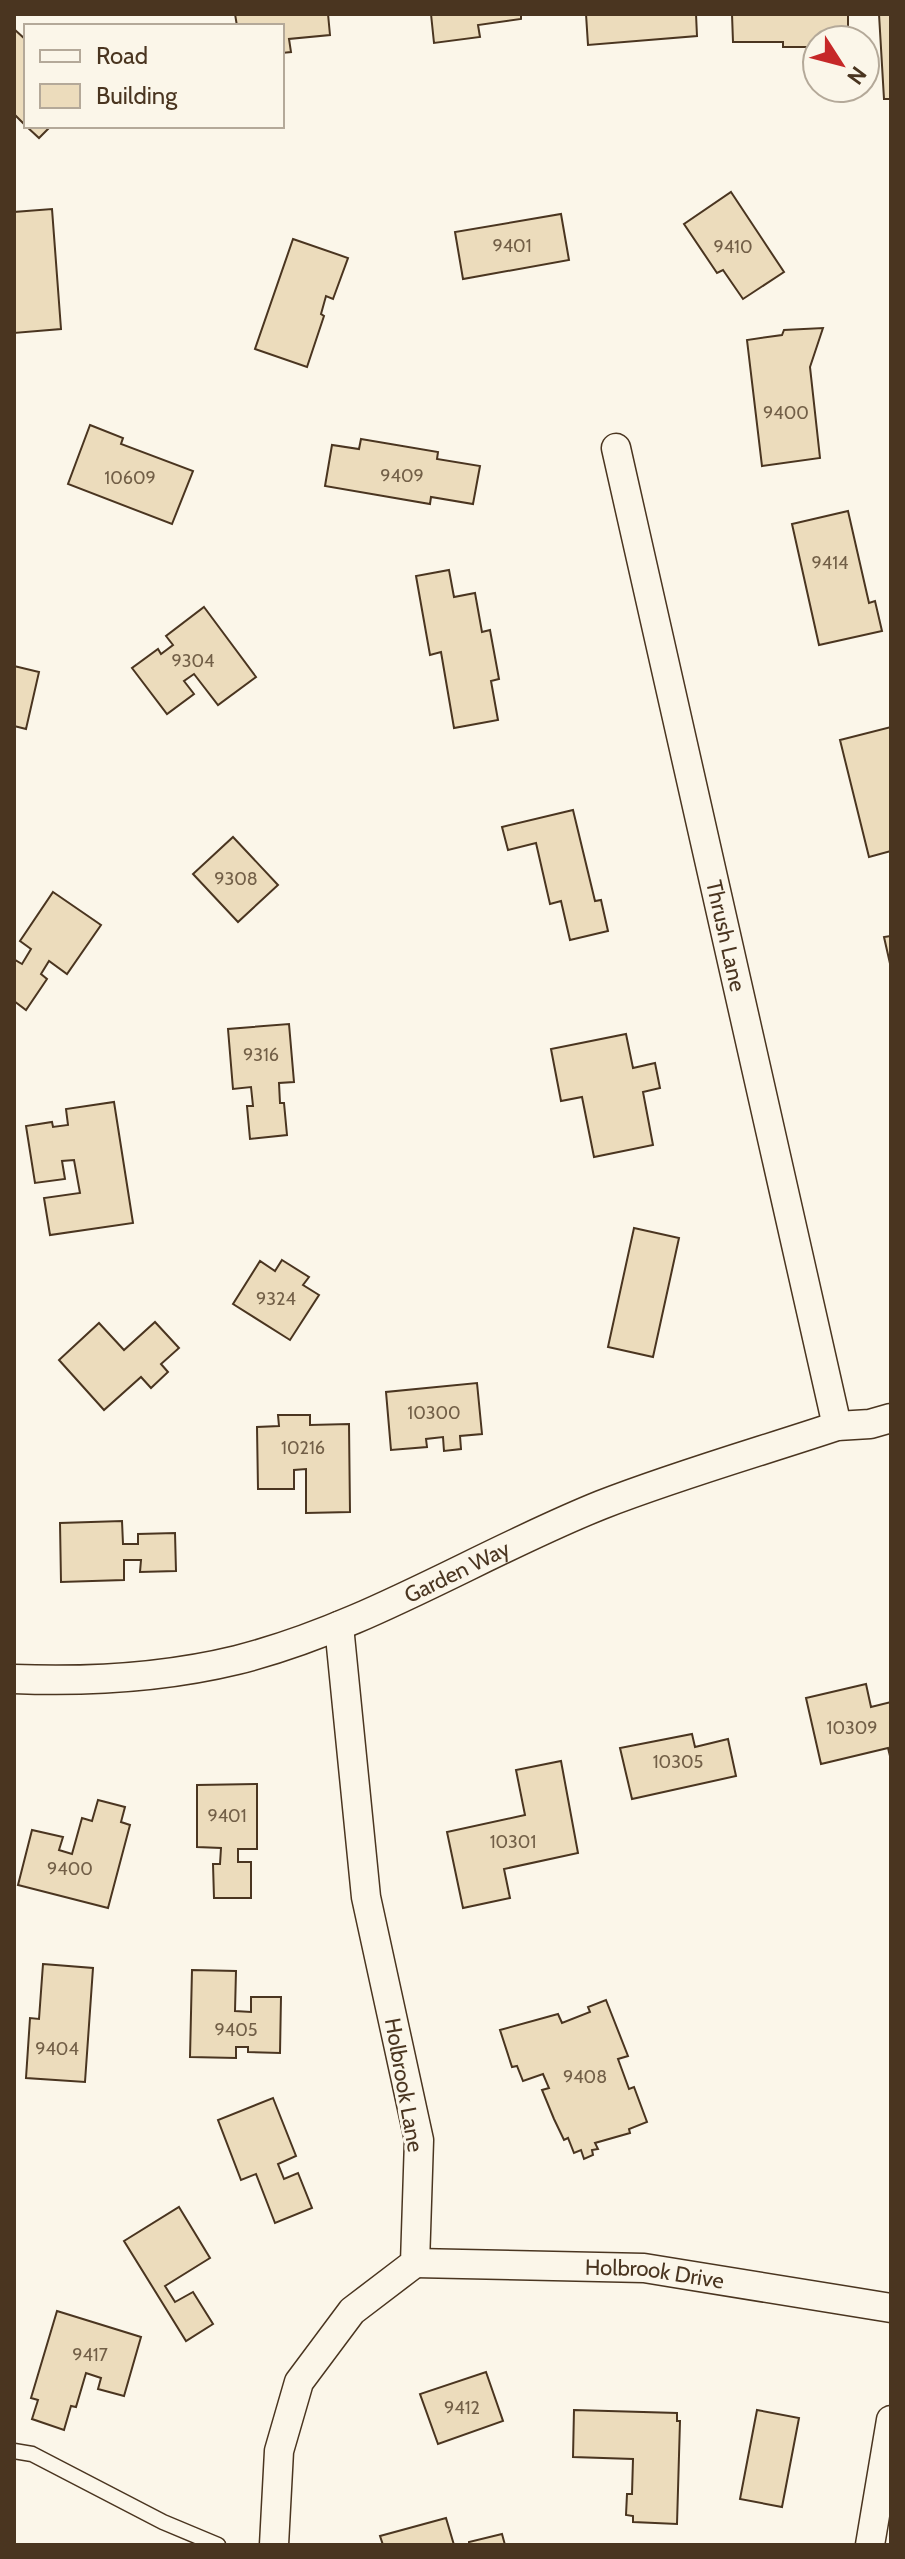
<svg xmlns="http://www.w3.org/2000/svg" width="905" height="2559" font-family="Cabin,sans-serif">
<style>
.building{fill:#ecdcbc;stroke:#4a3520;stroke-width:2}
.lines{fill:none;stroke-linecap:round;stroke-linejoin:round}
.lane-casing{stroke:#4a3520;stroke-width:17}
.street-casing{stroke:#4a3520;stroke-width:31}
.lane{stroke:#fbf6e9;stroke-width:14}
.street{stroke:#fbf6e9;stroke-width:28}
.labels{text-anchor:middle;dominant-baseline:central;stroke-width:6;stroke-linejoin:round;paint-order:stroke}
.number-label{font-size:18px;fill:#725f47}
.street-label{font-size:22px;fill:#4a3520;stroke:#fbf6e9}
</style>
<rect width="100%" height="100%" fill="#fbf6e9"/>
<g class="building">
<polygon points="235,14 328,14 330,35 289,39 291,52 282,53 282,26 237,26"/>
<polygon points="431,14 521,14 521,19 478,25 480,37 434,43"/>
<polygon points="586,14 696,14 697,36 588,45"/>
<polygon points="732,14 848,14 848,40 817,40 817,47 783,47 783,42 733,42"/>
<polygon points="879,14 891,14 891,99 884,99"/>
<polygon points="14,29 26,40 26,126 14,114"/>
<polygon points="26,126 51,126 39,138"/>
<polygon points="731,192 784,272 743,299 723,270 717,273 684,224"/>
<polygon points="52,209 61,329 14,333 14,212"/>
<polygon points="561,214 569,260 463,279 455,232"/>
<polygon points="293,239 348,258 333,299 326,296 321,314 324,316 307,367 255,349"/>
<polygon points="823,328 810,367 820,458 762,466 747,340 782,335 784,330"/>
<polygon points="90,425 123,438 121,444 193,471 172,524 68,484"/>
<polygon points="361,439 438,452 437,459 480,466 473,504 431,497 430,504 325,486 332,445 359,449"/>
<polygon points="848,511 869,603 875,601 882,631 819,645 792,524"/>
<polygon points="449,570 454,597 475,593 482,632 490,630 499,679 491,681 498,720 454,728 441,652 430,655 416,576"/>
<polygon points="204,607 256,677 218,705 194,674 184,681 194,694 167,714 132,668 158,649 161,654 173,645 166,636"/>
<polygon points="14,666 39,672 26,729 14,726"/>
<polygon points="891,727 891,851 869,857 840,740"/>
<polygon points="573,810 595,901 601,900 608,931 570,940 561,901 550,904 536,843 508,850 502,827"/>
<polygon points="233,837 278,885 238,922 193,874"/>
<polygon points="53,892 101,925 67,974 49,961 41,974 47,979 26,1010 14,1001 14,962 15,960 22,964 31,949 20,941"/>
<polygon points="891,936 891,968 884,937"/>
<polygon points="289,1024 294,1082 279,1083 280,1103 284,1103 287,1135 250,1139 247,1106 253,1106 251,1087 233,1089 228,1029"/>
<polygon points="626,1034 633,1068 655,1063 660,1088 643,1092 653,1145 594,1157 582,1097 561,1101 551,1049"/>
<polygon points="114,1102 133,1223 50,1235 44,1198 80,1193 74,1160 62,1161 65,1179 35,1183 26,1126 52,1122 53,1127 68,1125 66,1109"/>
<polygon points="634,1228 679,1238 653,1357 608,1347"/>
<polygon points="282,1260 309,1277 303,1285 319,1295 290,1340 233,1304 260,1261 275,1271"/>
<polygon points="155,1322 179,1348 161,1364 168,1372 151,1388 141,1377 104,1410 59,1360 99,1323 124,1350"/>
<polygon points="477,1383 482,1434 460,1436 461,1449 444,1451 443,1437 426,1439 427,1447 391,1450 386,1392"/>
<polygon points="278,1415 310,1415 310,1425 349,1424 350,1512 306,1513 306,1469 294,1470 294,1489 258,1489 257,1427 279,1426"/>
<polygon points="122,1521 123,1544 138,1544 138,1534 175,1533 176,1571 140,1572 141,1560 124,1560 124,1580 61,1582 60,1523"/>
<polygon points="866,1684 871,1707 891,1702 891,1760 888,1748 821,1764 806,1698"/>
<polygon points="692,1734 695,1747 728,1739 736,1776 632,1799 620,1748"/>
<polygon points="561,1761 578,1853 504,1869 510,1898 463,1908 447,1832 525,1815 516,1770"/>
<polygon points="257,1784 257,1849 238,1849 238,1862 251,1862 251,1898 214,1898 213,1864 220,1864 221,1848 197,1847 197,1785"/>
<polygon points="98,1800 125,1807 121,1822 130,1825 108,1908 18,1885 32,1830 63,1837 59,1850 72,1854 82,1818 92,1821"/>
<polygon points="43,1964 93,1968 85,2082 26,2078 30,2018 39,2019"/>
<polygon points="192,1970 236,1971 235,2011 251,2012 251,1997 281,1997 280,2053 248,2052 248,2047 236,2047 236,2058 190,2057"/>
<polygon points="606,2000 628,2056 618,2059 629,2089 634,2087 647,2122 629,2129 630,2133 595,2143 598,2149 592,2150 593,2155 584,2159 581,2150 574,2153 568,2138 564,2140 554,2119 542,2090 549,2088 543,2074 523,2081 517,2066 512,2067 500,2030 558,2014 562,2023 590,2012 588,2007"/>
<polygon points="273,2098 296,2156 278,2164 284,2179 298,2173 312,2208 275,2223 256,2174 241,2180 218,2120"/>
<polygon points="179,2207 210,2258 165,2286 175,2302 193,2292 213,2324 186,2341 124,2241"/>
<polygon points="57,2311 141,2337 124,2396 98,2389 101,2378 86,2373 76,2407 71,2406 64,2430 32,2419 38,2400 31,2398"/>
<polygon points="486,2372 503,2421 438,2444 420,2394"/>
<polygon points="574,2410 677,2413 677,2421 680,2421 677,2524 633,2522 633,2516 626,2515 627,2494 632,2494 633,2459 573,2457"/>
<polygon points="757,2410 799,2418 782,2507 740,2499"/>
<polygon points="446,2518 454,2545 383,2545 380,2536"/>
<polygon points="502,2534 505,2545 469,2545 469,2542"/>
</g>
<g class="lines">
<defs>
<polyline id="lane" points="14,2451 32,2454 163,2522 218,2545"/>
<g id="street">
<path id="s1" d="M616 448 837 1426"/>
<path id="s2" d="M14 1679C90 1682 163 1678 237 1660 365 1628 479 1554 601 1505 678 1475 759 1452 837 1426L870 1424 891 1418"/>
<path id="s3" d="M415 2263 644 2268 891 2308"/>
<polyline points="274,2545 279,2451 299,2382 352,2311 415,2263 419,2140 366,1897 339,1626"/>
<polyline points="870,2545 891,2420"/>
</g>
</defs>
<use href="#lane" class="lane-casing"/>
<use href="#street" class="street-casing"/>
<use href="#lane" class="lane"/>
<use href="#street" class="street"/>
</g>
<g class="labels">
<g class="number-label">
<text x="512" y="246">9401</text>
<text x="733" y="247">9410</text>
<text x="786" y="413">9400</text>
<text x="402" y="476">9409</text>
<text x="130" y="478">10609</text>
<text x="830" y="563">9414</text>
<text x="193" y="661">9304</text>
<text x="236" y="879">9308</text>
<text x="261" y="1055">9316</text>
<text x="276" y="1299">9324</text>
<text x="434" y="1413">10300</text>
<text x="303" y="1448">10216</text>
<text x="852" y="1728">10309</text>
<text x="678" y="1762">10305</text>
<text x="227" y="1816">9401</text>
<text x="513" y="1842">10301</text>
<text x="70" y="1869">9400</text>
<text x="236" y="2030">9405</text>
<text x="57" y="2049">9404</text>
<text x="585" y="2077">9408</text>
<text x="90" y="2355">9417</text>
<text x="462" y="2408">9412</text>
</g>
<g class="street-label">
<text stroke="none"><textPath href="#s1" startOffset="500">Thrush Lane</textPath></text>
<text stroke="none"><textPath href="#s2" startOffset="462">Garden Way</textPath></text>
<text transform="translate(404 2085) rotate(80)">Holbrook Lane</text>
<text stroke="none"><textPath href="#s3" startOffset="240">Holbrook Drive</textPath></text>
</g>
</g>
<rect width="905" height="2559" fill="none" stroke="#4a3520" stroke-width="32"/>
<rect x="24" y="24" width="260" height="104" fill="#fbf6e9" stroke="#b4a999" stroke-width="2"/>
<rect x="40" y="50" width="40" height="12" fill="#fbf6e9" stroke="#b4a999" stroke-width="2"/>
<text x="96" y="64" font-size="24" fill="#4a3520">Road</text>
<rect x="40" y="84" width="40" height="24" fill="#ecdcbc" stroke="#b4a999" stroke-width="2"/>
<text x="96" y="104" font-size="24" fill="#4a3520">Building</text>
<g transform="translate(841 64) rotate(126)"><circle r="38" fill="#fbf6e9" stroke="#b4a999" stroke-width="2"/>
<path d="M0-6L14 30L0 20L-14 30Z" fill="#c62828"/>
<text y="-12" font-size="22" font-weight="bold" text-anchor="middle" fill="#4a3520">N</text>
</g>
</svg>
